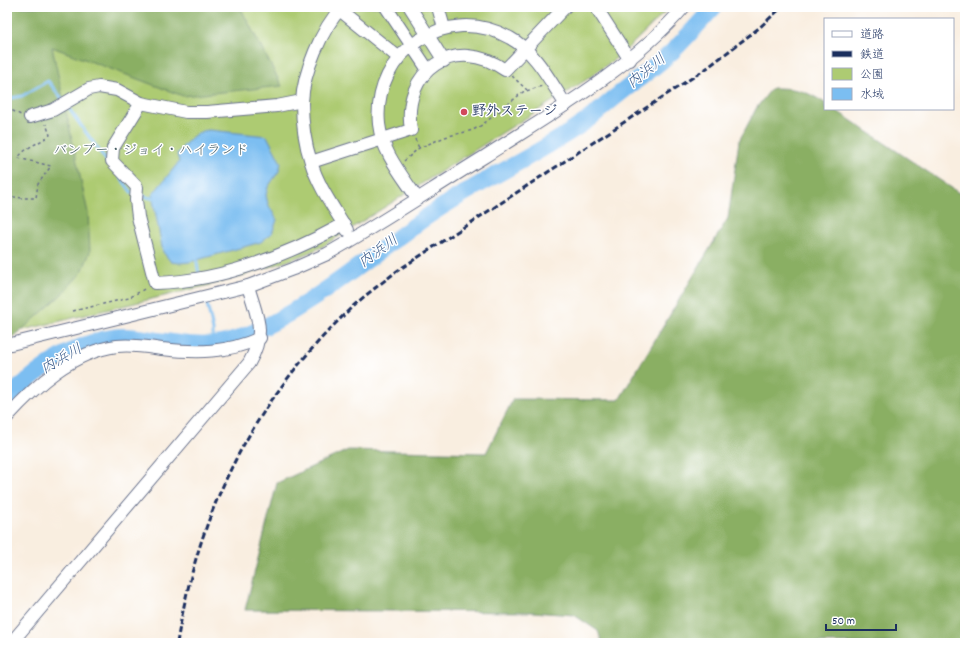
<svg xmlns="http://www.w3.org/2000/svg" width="972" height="650" font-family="Dekko,'Klee One',sans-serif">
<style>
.green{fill:#adcb72;stroke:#647d68}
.forest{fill:#8aaf64;stroke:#526f61}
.water{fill:#7bbef1;stroke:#4b76a8}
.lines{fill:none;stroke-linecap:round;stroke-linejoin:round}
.stream{stroke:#7bbef1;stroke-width:3}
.river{stroke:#7bbef1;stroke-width:17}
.minor-casing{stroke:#69728c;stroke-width:14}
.path{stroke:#69728c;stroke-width:1.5;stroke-dasharray:3 3;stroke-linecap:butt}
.minor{stroke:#fff;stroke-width:12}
.rail{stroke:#1b2f5e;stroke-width:3;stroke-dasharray:6 3;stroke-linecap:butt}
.poi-dot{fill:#d1495b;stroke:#fff;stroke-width:1.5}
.labels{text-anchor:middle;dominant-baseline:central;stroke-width:3;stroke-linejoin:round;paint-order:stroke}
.poi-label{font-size:14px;font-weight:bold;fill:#1b2f5e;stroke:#fff;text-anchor:start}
.park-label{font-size:14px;fill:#475e64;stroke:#fff}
.water-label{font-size:15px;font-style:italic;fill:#385a8a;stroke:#fff}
</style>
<rect width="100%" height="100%" fill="#fff"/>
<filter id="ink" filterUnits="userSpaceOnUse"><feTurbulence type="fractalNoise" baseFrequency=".025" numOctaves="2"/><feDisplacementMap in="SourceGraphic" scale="8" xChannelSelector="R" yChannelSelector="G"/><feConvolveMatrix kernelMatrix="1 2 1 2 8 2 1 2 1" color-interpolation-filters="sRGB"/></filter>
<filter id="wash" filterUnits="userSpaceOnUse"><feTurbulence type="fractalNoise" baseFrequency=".012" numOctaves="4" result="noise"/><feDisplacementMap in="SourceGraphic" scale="16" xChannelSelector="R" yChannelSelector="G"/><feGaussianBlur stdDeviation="0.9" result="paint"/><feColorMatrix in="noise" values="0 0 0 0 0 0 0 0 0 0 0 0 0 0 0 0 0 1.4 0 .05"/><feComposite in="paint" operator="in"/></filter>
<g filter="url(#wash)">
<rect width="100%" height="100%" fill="#f9eee0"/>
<polygon class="green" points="7,7 670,7 623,53 586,80 320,248 288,261 222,282 7,334"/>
<g class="forest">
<polygon points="7,7 240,7 282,86 183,96 52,47 88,213 90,252 82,272 59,297 7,343"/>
<path d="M772 88C795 88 805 90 825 103V109H834L965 197V643H602L598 631 574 615 532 612 245 610 277 483 348 450 486 453 513 399 619 400 728 218 739 141 757 107Z"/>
</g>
<path class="water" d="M209 130 267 136 281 163 279 171 268 187 266 195 268 204 277 220 272 233 261 242 190 262 179 263 171 262 163 252 152 195 179 162 177 154C186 143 194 131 209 130Z"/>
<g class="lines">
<g class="stream">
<polyline points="7,99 22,96 48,81 64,101"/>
<polyline points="67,106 108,163"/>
<polyline points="121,178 132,193"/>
<polyline points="139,195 155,199"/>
<polyline points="196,257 199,275"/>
<polyline points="207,304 213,330 213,345"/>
</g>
<path class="river" d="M7 400C36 369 89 332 134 337 169 341 204 352 238 339 308 311 366 258 428 216 476 183 530 159 579 126 593 117 605 105 618 95 637 80 657 66 674 50 688 36 701 21 714 7"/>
</g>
</g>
<g filter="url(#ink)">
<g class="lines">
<defs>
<g id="minor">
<polyline points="336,7 398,57"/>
<path d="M342 7C322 28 303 73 302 102 302 121 305 144 311 162 318 186 334 208 347 230"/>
<polyline points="386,7 428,70"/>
<polyline points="410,7 444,61"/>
<polyline points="438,7 444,28"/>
<polyline points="596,7 630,60"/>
<path d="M141 103 113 148 112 161 137 187 136 200 138 217 155 283C221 281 286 256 344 224"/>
<polyline points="30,117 53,110 89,89 99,87 117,90 141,103 186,112 207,112 277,106 302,101"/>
<path d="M311 162 411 130C401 71 455 34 505 70L565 7"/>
<path d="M417 198C402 175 382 152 379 124 372 52 447 2 510 38 536 52 550 81 566 105"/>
<path d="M7 345 248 286 293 269 327 254C380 224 432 189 484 157 554 112 629 70 684 7"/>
<path d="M7 417C36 385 72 352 117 346 132 344 148 347 162 349 197 353 227 353 260 338"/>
<path d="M11 643 249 363C267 331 257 318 248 286"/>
</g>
</defs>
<use href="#minor" class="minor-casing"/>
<g class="path">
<polyline points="196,7 204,7"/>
<polyline points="213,7 222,9"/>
<polyline points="512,76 527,90"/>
<polyline points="7,108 21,115"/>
<polyline points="415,139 419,148"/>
<polyline points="404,161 419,148 445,137 473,130 482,125 523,92 542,86"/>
<path d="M7 196 22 198H36L38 184 51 166 18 158C25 147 40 143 50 135L46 124"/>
<polyline points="73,311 129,298 146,288"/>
</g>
<use href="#minor" class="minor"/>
<path class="rail" d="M177 643C199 508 252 404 350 309 365 295 382 283 397 271L707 68 759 28 782 7"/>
</g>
</g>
<circle class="poi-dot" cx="464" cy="112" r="4"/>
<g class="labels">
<g class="poi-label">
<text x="472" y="112">野外ステージ</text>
</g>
<g class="park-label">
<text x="151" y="151">バンブー・ジョイ・ハイランド</text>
</g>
<g class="water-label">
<text transform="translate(647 72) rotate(-39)">内浜川</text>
<text transform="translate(379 252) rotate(-36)">内浜川</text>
<text transform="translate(62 360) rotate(-30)">内浜川</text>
</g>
</g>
<rect width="972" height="650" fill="none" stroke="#fff" stroke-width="24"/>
<rect x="824" y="18" width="130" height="92" fill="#ffffff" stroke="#a4acbf"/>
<rect x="832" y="31" width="20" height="6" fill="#ffffff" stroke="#a4acbf"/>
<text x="860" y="38" font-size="12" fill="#1b2f5e">道路</text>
<rect x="832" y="51" width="20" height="6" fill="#1b2f5e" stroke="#a4acbf"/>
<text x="860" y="58" font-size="12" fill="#1b2f5e">鉄道</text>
<rect x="832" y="68" width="20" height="12" fill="#adcb72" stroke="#a4acbf"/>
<text x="860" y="78" font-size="12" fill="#1b2f5e">公園</text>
<rect x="832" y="88" width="20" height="12" fill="#7bbef1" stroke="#a4acbf"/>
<text x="860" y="98" font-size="12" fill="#1b2f5e">水域</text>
<path d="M826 624v6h70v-6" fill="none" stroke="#1b2f5e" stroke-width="2"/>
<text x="832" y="624" font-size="12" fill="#1b2f5e" stroke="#ffffff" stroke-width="3" paint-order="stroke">50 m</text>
</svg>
